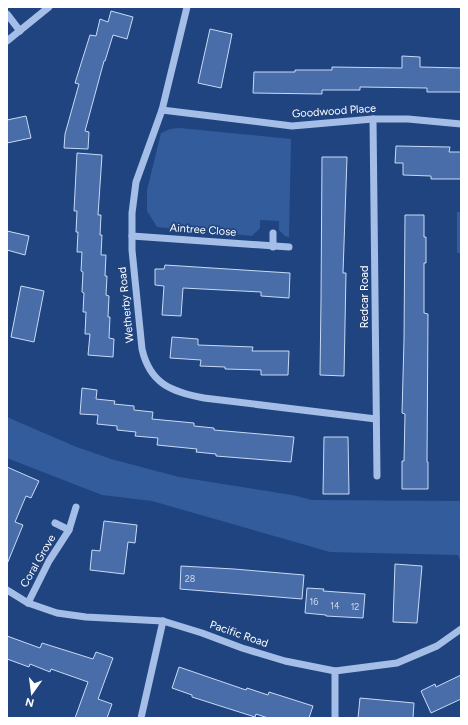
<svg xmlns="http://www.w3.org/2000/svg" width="468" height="725" font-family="Figtree,sans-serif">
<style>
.green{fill:#335c9d}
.building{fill:#486da8;stroke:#c8daf6}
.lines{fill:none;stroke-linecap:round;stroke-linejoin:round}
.minor{stroke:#a4bee7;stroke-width:7}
.labels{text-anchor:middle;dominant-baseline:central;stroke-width:3.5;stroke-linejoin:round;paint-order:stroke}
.number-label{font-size:9px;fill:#d1dae9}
.street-label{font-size:11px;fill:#fff;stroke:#20447f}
</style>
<rect width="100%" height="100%" fill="#20447f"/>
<g class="green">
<polygon points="179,128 291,139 289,237 285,236 279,230 279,221 260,220 260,228 252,236 157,227 147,211 147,190 161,133 170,129"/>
<rect x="457" y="212" width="4" height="41"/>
<polygon points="7,417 74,446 111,459 179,477 292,495 312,500 461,501 461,562 458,555 330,552 152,501 102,495 7,458"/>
</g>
<g class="building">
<polygon points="111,11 133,17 127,39 113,35 105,61 104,61 85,131 89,132 88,149 64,148 65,134 79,84 75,83 90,35 96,36 100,19 108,22"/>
<polygon points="210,29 232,34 221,88 198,83"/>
<polygon points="402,56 420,57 420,67 461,68 461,92 427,92 427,88 360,87 360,90 322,90 322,94 253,93 254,72 295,72 295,70 332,70 332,67 402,68"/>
<polygon points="26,116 31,138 7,143 7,120"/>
<polygon points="396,146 450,147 449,152 461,152 461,179 431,179 431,176 403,175 403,163 395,163"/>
<polygon points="77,153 102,155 98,215 101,215 100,235 102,235 101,255 106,255 105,276 107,276 106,295 109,296 108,317 110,317 109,338 114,339 113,357 88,355 90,334 85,334 86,312 83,312 84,293 82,292 83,272 81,271 82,252 77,252 78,232 76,232 77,211 74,211"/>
<polygon points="322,157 347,157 343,273 346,273 344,376 320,375 321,300"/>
<polygon points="405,215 424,215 424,237 426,237 426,263 424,263 424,313 428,314 427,462 428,462 428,489 402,489 402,461 404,461 405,414 402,413 404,340"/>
<polygon points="7,231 29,236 25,255 7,250"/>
<polygon points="165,265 290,273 289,298 261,296 261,292 183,288 181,316 162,315 164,286 155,285 155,269 164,269"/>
<polygon points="21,286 44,291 34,342 11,337"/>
<polygon points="172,337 198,339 198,345 253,347 252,351 289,351 288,375 261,375 261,370 225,369 225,367 200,366 201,360 170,358"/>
<polygon points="82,388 97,390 96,399 115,401 114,404 134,406 134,410 153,412 152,419 194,423 194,426 214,428 214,430 294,437 291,462 216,456 216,454 196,452 197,449 157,445 158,438 135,436 136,432 117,430 117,426 97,424 98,415 80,414"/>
<polygon points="324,437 348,437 349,494 323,494"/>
<polygon points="7,467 39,481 31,498 26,496 15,522 23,525 7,564"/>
<polygon points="104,521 137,525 135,543 128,542 124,574 90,570 92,550 100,551"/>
<polygon points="395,564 422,566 417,623 393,622"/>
<polygon points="181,566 234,569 304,575 302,599 180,589"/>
<polygon points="307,588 324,589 323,591 365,594 363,618 326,616 326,615 305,613"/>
<polygon points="7,636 40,648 42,643 93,659 96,652 113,658 98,699 112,704 107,718 75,718 88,682 51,669 50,672 30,664 29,667 7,659"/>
<polygon points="179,667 246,690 247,688 268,695 269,692 313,706 309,718 268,718 256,714 255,717 192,697 192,695 172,688"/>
<polygon points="461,675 461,699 431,713 421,691 435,684 436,687"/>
<polygon points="360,698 414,703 413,718 358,718"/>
</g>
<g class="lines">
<g class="minor">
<path d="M187 7 162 110 136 182 132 213V250L142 349C150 384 172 392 204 398L376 419"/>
<polyline points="7,14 20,31"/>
<polyline points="7,41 49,7"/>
<polyline points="162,110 292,126 373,119 408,119 461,124"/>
<polyline points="373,119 377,476"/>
<polyline points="273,233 273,247"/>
<polyline points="132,236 289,247"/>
<polyline points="55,523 69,530"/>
<polyline points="7,590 28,603 57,613 86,617 163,621 202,633 242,648 285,661 335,671 397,663 437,646 461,629"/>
<polyline points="28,603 49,561 69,530 76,507"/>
<polyline points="141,718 163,621"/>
<polyline points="335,718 335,671"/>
</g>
</g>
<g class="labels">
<g class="number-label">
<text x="190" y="578">28</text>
<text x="314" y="601">16</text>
<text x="335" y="605">14</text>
<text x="355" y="606">12</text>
</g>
<g class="street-label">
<text transform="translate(334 111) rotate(-4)">Goodwood Place</text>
<text transform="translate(203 230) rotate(4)">Aintree Close</text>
<text transform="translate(364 297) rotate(-90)">Redcar Road</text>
<text transform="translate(126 305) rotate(-96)">Wetherby Road</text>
<text transform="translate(38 561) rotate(-60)">Coral Grove</text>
<text transform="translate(239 634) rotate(19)">Pacific Road</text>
</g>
</g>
<rect width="468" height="725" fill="none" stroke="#ffffff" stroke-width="16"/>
<g transform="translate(32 693) rotate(194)" stroke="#20447f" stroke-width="3" paint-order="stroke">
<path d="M0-3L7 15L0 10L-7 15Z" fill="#ffffff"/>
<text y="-6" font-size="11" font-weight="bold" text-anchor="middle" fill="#ffffff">N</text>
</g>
</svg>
